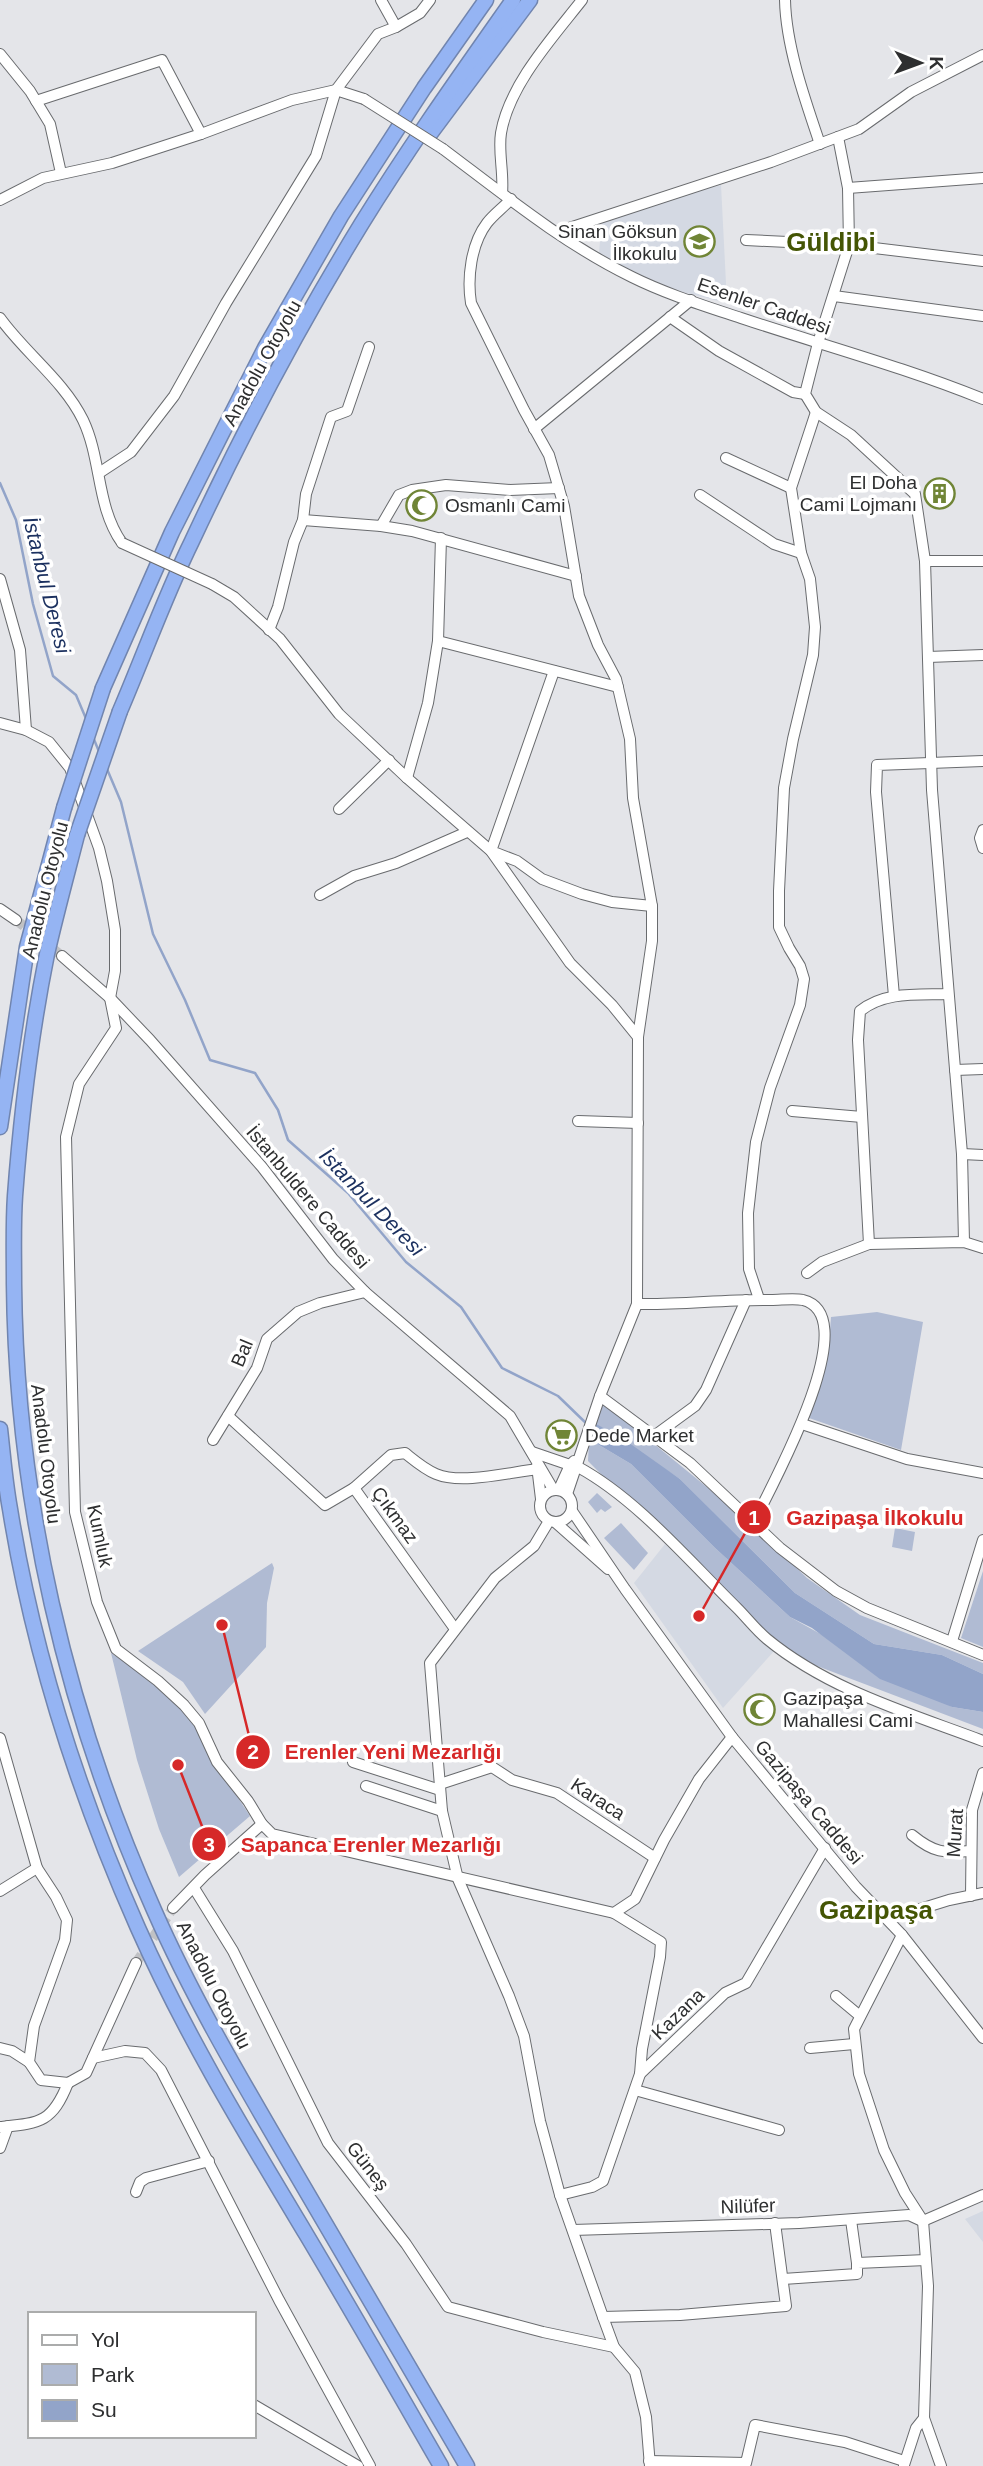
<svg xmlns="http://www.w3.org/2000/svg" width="983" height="2466" font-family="Helvetica,sans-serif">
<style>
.built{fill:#d4d9e3}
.green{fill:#b0bbd3}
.water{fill:#92a4c9}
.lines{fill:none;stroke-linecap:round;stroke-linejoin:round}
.stream{stroke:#92a4c9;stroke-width:2.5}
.minor-tunnel{stroke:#c0c1c4;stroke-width:10;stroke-dasharray:10 5;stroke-linecap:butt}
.minor-casing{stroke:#696b6e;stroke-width:12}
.highway-casing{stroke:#7185af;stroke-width:17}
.minor{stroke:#fff;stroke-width:10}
.highway{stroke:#95b4f3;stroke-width:14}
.minor-bridge-casing{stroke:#696b6e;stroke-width:12;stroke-linecap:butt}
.highway-bridge-casing{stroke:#7185af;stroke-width:17;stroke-linecap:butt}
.minor-bridge{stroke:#fff;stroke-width:10}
.highway-bridge{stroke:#95b4f3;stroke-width:14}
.labels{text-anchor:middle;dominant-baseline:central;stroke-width:7;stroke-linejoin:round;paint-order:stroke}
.poi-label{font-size:19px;fill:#2e2f30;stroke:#fff;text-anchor:start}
.street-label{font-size:19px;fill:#2e2f30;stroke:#fff}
.water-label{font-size:21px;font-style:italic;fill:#1b305f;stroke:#fff}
.district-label{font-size:26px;font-weight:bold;fill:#445504;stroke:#fff}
.leader{fill:none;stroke:#d62828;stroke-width:2.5}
.callout-dot{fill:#d62828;stroke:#fff;stroke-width:2.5}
.mark-label{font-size:21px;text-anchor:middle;font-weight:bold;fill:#fff}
.callout-label{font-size:21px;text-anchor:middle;font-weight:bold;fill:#d62828;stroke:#fff;stroke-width:7;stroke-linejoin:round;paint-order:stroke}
</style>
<rect width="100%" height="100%" fill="#e4e5e9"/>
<g class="built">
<polygon points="721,185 727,303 670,289 603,259 599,253 602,219 660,200"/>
<polygon points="665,1544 775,1650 723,1708 634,1583"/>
<polygon points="983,2211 983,2242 965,2219"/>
</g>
<g class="green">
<polygon points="877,1312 923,1322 901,1450 809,1418 829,1343 831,1317"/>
<polygon points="604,1403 741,1515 807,1578 860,1615 983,1663 983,1674 942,1655 874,1644 795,1593 680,1479 595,1423"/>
<polygon points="589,1439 631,1464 714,1547 790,1617 952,1707 983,1712 983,1729 775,1650 588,1461"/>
<polygon points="597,1493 612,1507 605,1512 601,1509 597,1513 588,1502"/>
<polygon points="621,1523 648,1553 634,1570 604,1538"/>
<polygon points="895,1528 915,1532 912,1551 892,1547"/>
<polygon points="272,1563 274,1568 267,1603 266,1647 205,1714 183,1682 138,1651"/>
<polygon points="983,1571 983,1647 961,1638"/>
<polygon points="111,1653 157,1684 197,1725 219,1769 250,1816 179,1877 159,1829 137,1760"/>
</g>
<polygon class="water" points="595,1423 632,1445 680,1479 795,1593 874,1644 942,1655 983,1674 983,1712 952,1707 880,1679 812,1628 790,1617 714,1547 631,1464 589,1439"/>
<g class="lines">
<g class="stream">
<polyline points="0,483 16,520 33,604 53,676 76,695 87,721"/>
<polyline points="93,737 100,754"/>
<polyline points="107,769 121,802 153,934 185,1000 210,1060 255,1073 278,1110 288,1140 348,1193 406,1262 461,1307 502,1368 558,1396 588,1425"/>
</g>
<g class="minor-tunnel">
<polyline points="16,920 62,956"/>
<polyline points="136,1963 173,1908"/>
</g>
<defs>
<g id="minor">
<polyline points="381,0 396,27"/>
<path d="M785 0C786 46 805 100 820 144"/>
<polyline points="0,54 30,91 50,124 61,173"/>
<polyline points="36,101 162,60 201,134"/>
<polyline points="838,137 848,188 849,245 818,343 805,394 816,412 851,435 915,494 925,561 932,790 962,1154 964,1242"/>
<path d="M443 149C503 194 564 244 632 277 666 294 705 306 741 318 822 345 904 367 983 399"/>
<polyline points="848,188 983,178"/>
<path d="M502 193C504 173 498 152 501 133 509 85 553 37 582 0"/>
<path d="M511 199C504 207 494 214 487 223 471 244 467 278 471 303L524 410 549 455 564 506 579 596 598 645 616 679 630 739 633 798 652 906V941L638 1037"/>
<polyline points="0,200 43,178 112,163 201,134 292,100 336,90 364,99"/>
<polyline points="557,232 771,162 859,129 911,92 983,55"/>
<polyline points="746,240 849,245 983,261"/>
<polyline points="834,296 983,316"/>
<polyline points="670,317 719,351 793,392 805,394"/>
<path d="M0 318C25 353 64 381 83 420 102 460 96 506 122 543"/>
<polyline points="534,429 691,300"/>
<polyline points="726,458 791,488"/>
<polyline points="99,473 131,452 174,396 226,303 316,156 336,90 378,34 396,27 420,13 430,0"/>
<polyline points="700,495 774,544 801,553"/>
<polyline points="303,520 381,526 412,531 576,576"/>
<polyline points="381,526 399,495 412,490 446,485 510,490 559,488"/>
<polyline points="925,561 983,561"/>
<polyline points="0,579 20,650 26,730"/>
<polyline points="212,584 234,597 280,639 339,714 407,778 491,851 570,963 612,1005 638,1037 637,1304 600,1396 567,1494"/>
<polyline points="269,630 278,607 294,542 303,520 306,494 331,417 347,411 369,347"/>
<polyline points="438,641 618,687"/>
<polyline points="928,657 983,655"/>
<polyline points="554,671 491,851 517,861 542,879 582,894 612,902 652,906"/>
<polyline points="0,723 26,730 49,742 70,768 99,848 107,881 115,930 115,971 110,998 116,1028 79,1084 66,1137 75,1512 97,1602 116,1649 158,1681 184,1705 199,1723 217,1762 248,1801 262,1824"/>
<polyline points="407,778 428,703 438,641 441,538"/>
<polyline points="339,809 389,760"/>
<polyline points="983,830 980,838 983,848"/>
<polyline points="320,895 354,876 396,863 467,832"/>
<polyline points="0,909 16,920"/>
<polyline points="62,956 110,998 150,1040 262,1167 333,1259 365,1292 510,1416 553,1489"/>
<polyline points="894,996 876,792 877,765 983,761"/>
<polyline points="955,1070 983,1069"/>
<polyline points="792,1111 862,1117"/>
<polyline points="578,1121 638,1123"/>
<polyline points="962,1154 983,1155"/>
<path d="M869 1244 858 1040 860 1011C885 991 918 995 948 994"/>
<polyline points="807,1273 822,1262 869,1244 964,1242 983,1248"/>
<polyline points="759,1299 749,1269 748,1213 756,1142 770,1088 800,1005 804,979 800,966 789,948 779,927 779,891 784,788 793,739 813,655 815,627 810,579 801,553 791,488 816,412"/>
<path d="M637 1304C682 1305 726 1299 771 1300 781 1300 794 1298 803 1300 867 1316 770 1488 754 1522"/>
<polyline points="600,1396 690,1463 780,1548 836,1591 867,1608 983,1655"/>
<polyline points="228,1416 325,1505 354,1488 455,1629"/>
<polyline points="802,1424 907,1459 983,1473"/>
<polyline points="654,1436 695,1406 706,1390 746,1300"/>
<polyline points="213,1440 257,1368 267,1339 298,1312 320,1303 365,1292"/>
<polyline points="532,1452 570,1465"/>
<polyline points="537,1466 541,1499"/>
<path d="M578 1467C637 1499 689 1561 737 1608 747 1618 756 1630 767 1639 829 1690 909 1713 983 1741"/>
<path d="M354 1488 391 1455 405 1453C415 1461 424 1469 436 1474 462 1485 510 1472 539 1469"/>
<polyline points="559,1489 570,1465 574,1461"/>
<circle cx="556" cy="1506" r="16"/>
<polyline points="572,1511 625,1589 732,1737 856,1887 902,1935 983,2038"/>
<polyline points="549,1521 534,1546 495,1578 430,1663 442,1811 458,1879 509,1996 524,2036 540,2121 560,2195 603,2317 680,2315 786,2306 775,2223"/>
<polyline points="555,1522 608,1569"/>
<polyline points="952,1641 983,1540"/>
<polyline points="0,1738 37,1868 56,1897 67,1920 65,1940 34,2026 29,2062 41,2080 68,2083 86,2073 136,1963"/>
<polyline points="353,1762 440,1790"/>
<polyline points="440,1784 492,1767 512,1780 557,1793 655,1858"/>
<polyline points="366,1786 442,1811"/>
<path d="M912 1835C934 1853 943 1853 971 1851"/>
<polyline points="194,1888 233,1951 328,2143 406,2244 448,2307 543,2332 614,2347"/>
<polyline points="0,1891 37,1868"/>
<polyline points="971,1896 972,1810 983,1773"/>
<polyline points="173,1908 205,1875 262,1824 272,1834 614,1913 635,1899 664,1840 699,1779 732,1737"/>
<polyline points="614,1913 661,1942 660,1957 642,2049 640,2074"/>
<polyline points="888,1919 949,1900 983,1893"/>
<polyline points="902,1935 854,2029 859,2074 884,2150 905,2193 923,2221 928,2286 924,2418 941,2466"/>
<polyline points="836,1996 860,2016"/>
<polyline points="0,2048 12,2051 29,2062"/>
<polyline points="810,2048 854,2044"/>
<polyline points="93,2058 125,2051 145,2053 161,2070 279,2300 370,2466"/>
<polyline points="635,2090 779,2130"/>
<path d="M0 2127C40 2123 52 2123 68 2083"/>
<polyline points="0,2148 8,2126"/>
<polyline points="136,2192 140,2182 146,2178 209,2161"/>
<polyline points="560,2195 592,2187 603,2181 640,2074 725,1993 746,1983 825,1848"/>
<polyline points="851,2220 857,2263"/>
<polyline points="923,2221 983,2195"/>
<polyline points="573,2230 799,2223 909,2215 922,2221"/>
<polyline points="783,2279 857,2274 857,2263 926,2260"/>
<polyline points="603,2317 614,2347 635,2372 646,2417 650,2466"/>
<polyline points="254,2405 358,2466"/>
<polyline points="649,2461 746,2463 755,2425 845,2442 904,2461"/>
<polyline points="904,2465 916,2428 924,2418"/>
</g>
<g id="highway">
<polyline points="430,134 530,0"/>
<polyline points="103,688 172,532 265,348 341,216 424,88 486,0"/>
<path d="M120 711C144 655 165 596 192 541 242 434 300 324 362 223 409 147 461 74 513 0"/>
<path d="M77 835C67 874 56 914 47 954 31 1033 21 1116 15 1196 13 1225 14 1255 14 1284 16 1499 66 1713 154 1910 194 2001 245 2086 295 2172 352 2270 410 2368 467 2466"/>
<polyline points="0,1127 27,947 64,808"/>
<path d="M0 1429C3 1455 5 1482 10 1509 33 1652 79 1795 138 1928 185 2034 246 2134 306 2234 352 2311 396 2388 441 2466"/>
</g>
</defs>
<use href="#minor" class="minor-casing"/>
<use href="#highway" class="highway-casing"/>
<use href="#minor" class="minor"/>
<use href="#highway" class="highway"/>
<defs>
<g id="minor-bridge">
<polyline points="364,99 443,149"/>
<polyline points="122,543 212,584"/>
</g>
<g id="highway-bridge">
<polyline points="64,808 103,688"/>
<polyline points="77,835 120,711"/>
</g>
</defs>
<use href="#minor-bridge" class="minor-bridge-casing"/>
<use href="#highway-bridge" class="highway-bridge-casing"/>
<use href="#minor-bridge" class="minor-bridge"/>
<use href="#highway-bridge" class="highway-bridge"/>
</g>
<defs>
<symbol id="school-ring" viewBox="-11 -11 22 22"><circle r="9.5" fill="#fff" stroke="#708536" stroke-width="1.5"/><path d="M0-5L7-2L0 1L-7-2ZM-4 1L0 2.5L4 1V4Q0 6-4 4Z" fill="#708536"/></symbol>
<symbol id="building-ring" viewBox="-11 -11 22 22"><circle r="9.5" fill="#fff" stroke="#708536" stroke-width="1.5"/><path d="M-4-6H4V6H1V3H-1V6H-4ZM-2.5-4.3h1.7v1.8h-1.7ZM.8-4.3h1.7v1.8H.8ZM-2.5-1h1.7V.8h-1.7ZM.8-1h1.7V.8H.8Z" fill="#708536"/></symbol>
<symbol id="mosque-ring" viewBox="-11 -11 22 22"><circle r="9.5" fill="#fff" stroke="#708536" stroke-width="1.5"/><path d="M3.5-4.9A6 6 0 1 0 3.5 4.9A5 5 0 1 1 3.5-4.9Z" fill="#708536"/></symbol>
<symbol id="supermarket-ring" viewBox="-11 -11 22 22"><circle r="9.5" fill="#fff" stroke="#708536" stroke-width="1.5"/><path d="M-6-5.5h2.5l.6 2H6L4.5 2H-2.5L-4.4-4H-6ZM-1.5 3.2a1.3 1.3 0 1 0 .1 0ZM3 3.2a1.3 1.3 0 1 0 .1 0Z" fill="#708536"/></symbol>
</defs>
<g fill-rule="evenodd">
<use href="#school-ring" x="682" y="224" width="35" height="35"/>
<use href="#building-ring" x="922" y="476" width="35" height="35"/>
<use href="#mosque-ring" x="404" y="488" width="35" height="35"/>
<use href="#supermarket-ring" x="544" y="1418" width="35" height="35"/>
<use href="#mosque-ring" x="742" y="1692" width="35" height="35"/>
</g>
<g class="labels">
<g class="poi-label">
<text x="677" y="231" text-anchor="end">Sinan Göksun<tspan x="677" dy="22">İlkokulu</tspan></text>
<text x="917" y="482" text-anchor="end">El Doha<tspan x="917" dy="22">Cami Lojmanı</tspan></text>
<text x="445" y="505">Osmanlı Cami</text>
<text x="585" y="1435">Dede Market</text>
<text x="783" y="1698">Gazipaşa<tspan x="783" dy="22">Mahallesi Cami</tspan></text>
</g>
<g class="street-label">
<text transform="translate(764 306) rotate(19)">Esenler Caddesi</text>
<text transform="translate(262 363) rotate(-61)">Anadolu Otoyolu</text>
<text transform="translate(45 890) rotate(-76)">Anadolu Otoyolu</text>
<text transform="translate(308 1197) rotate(50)">İstanbuldere Caddesi</text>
<text transform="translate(242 1353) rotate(-67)">Bal</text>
<text transform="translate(46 1454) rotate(83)">Anadolu Otoyolu</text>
<text transform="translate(395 1515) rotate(54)">Çıkmaz</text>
<text transform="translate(100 1536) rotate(78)">Kumluk</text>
<text transform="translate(598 1799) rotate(33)">Karaca</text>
<text transform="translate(809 1802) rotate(50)">Gazipaşa Caddesi</text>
<text transform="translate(955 1833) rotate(-86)">Murat</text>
<text transform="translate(214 1985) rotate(63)">Anadolu Otoyolu</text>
<text transform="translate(678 2014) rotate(-44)">Kazana</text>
<text transform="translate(368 2166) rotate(52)">Güneş</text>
<text transform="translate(748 2206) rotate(-2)">Nilüfer</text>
</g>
<g class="water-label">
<text transform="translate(47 585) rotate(76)">İstanbul Deresi</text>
<text transform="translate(372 1202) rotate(46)">İstanbul Deresi</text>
</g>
<g class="district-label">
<text x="831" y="242">Güldibi</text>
<text x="876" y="1910">Gazipaşa</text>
</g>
</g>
<path class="leader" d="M699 1616L754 1517M222 1625L253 1752M178 1765L209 1844"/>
<g class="callout-dot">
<circle cx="699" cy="1616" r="7"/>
<circle cx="222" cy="1625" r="7"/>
<circle cx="178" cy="1765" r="7"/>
<circle cx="754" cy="1517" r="18"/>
<circle cx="253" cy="1752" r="18"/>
<circle cx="209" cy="1844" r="18"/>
</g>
<g class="mark-label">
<text x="754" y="1525">1</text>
<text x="253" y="1759">2</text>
<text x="209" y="1852">3</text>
</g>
<g class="callout-label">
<text x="875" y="1525">Gazipaşa İlkokulu</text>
<text x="393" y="1759">Erenler Yeni Mezarlığı</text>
<text x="371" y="1852">Sapanca Erenler Mezarlığı</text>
</g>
<rect x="28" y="2312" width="228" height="126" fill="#ffffff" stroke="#abacac" stroke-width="2"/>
<rect x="42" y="2335" width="35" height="10" fill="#ffffff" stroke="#abacac" stroke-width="2"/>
<text x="91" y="2347" font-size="21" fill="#2e2f30">Yol</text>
<rect x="42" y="2364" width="35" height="21" fill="#b0bbd3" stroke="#abacac" stroke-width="2"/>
<text x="91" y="2382" font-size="21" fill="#2e2f30">Park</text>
<rect x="42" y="2400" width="35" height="21" fill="#92a4c9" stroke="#abacac" stroke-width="2"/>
<text x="91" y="2417" font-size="21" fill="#2e2f30">Su</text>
<g transform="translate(920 63) rotate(91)" stroke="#ffffff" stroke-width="5" paint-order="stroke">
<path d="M0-5L12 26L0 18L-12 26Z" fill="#2e2f30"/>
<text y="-10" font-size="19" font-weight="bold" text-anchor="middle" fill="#2e2f30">K</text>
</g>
</svg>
